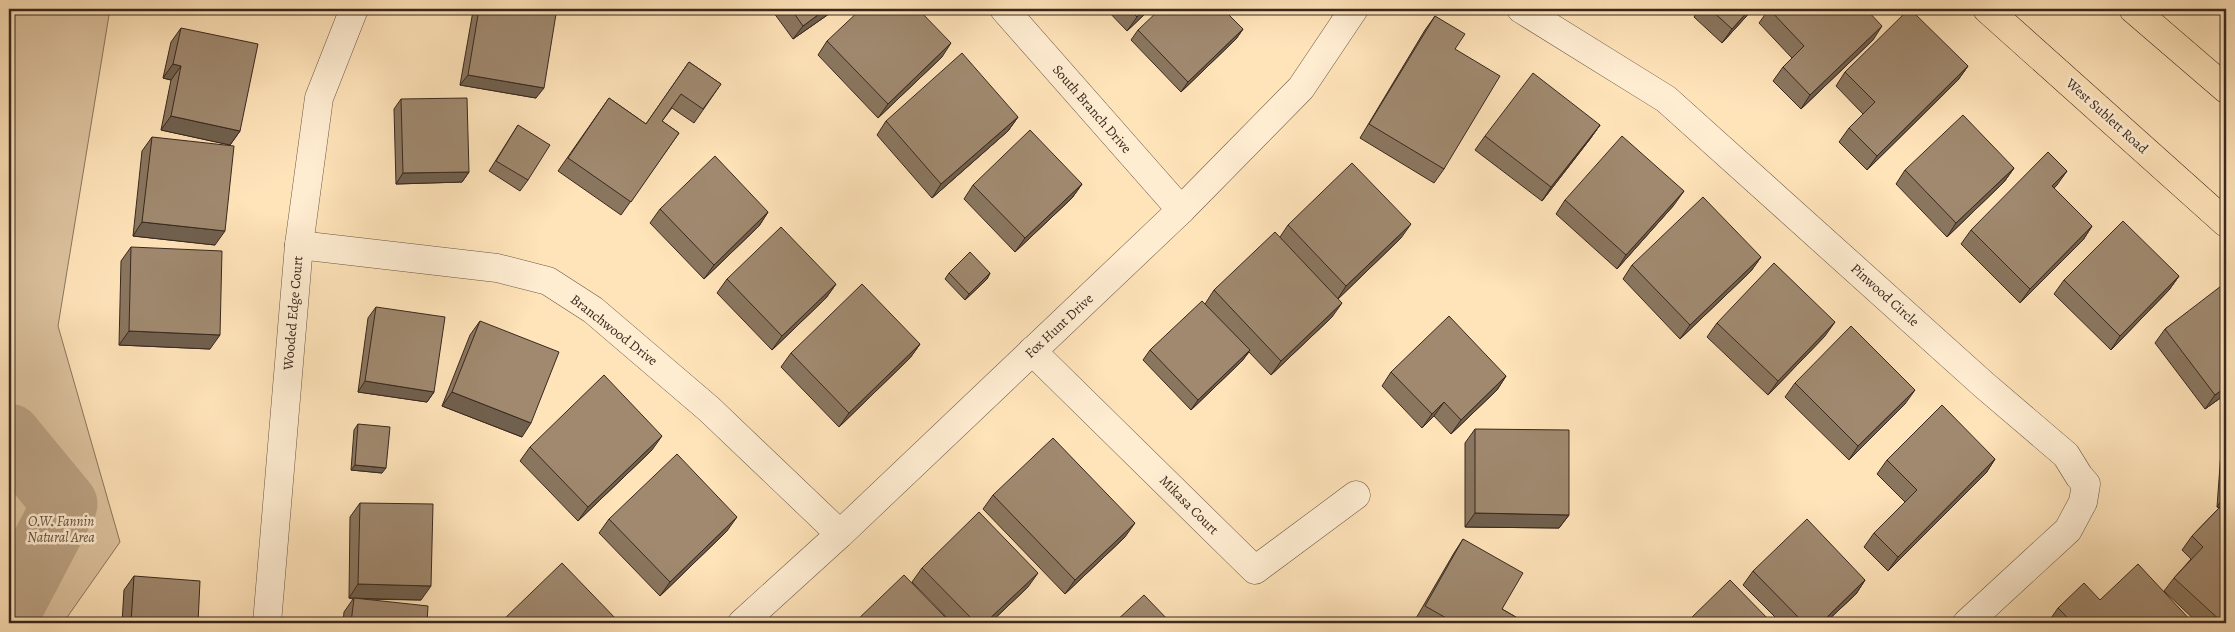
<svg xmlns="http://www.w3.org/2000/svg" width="2235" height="632" font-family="Alegreya,serif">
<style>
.green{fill:#ddc39f;stroke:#8b765e}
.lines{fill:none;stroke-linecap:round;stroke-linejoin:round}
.river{stroke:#bca384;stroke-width:65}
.minor-casing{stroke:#6a5745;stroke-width:29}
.major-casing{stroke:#39281e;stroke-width:29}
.minor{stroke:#ffedd2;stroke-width:28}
.major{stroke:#ffe3b9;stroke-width:28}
.wall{fill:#8a765f;stroke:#39281e}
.shaded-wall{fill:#70604e;stroke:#39281e}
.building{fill:#a0896f;stroke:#39281e}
.labels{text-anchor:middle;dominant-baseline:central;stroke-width:5;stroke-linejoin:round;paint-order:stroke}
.street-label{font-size:14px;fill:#39281e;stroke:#ffedd2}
.park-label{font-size:14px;font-style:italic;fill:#624f3e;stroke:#ffedd2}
</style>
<rect width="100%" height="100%" fill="#ffe3b9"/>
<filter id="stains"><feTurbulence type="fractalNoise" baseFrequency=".004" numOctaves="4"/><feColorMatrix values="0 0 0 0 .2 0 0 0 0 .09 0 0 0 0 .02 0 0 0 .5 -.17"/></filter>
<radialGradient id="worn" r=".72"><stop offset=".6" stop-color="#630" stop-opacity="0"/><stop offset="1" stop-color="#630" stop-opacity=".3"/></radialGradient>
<polygon class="green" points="9,9 110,9 58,326 120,542 63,623 9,623"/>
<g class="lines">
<polyline class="river" points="9,436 65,504 9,611"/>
<defs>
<g id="minor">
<polyline points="1004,9 1181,210"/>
<polyline points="1521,9 1666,99 1984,385 2066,455 2079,476 2086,484 2083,502 2068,530 1967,623"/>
<polyline points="299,245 497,268 548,281 593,310 709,409 840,534"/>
<polyline points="1032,351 1255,570 1356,495"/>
<polyline points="267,623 299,245 319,98 354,9"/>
<polyline points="742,623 840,534 1181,210 1301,88 1354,9"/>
</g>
<g id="major">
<polyline points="1987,9 2226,223"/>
<polyline points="2133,9 2226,89"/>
</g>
</defs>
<use href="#minor" class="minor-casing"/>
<use href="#major" class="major-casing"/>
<use href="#minor" class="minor"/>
<use href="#major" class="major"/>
</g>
<g class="wall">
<polygon points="475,9 528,9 536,98 460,85 473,11"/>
<polygon points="771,9 836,9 793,39"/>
<polygon points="1106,9 1150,9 1127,31"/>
<polygon points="1699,9 1753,9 1722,43 1694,17"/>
<polygon points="1769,9 1873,40 1801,109 1773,81 1783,67 1792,58 1759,23"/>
<polygon points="1435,16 1455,49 1444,169 1434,183 1360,138 1425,30"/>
<polygon points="181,28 240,131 230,145 161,130 171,80 163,78 171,42"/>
<polygon points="1243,29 1236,39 1181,92 1131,40 1138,30"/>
<polygon points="827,41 942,57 878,118 818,55"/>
<polygon points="689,62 721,84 694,123 672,108 662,121 679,133 621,215 558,171 609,98 646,124"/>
<polygon points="1968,66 1958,80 1867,170 1839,142 1849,128 1863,114 1836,86 1845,72"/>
<polygon points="401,99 469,172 462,182 396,184 394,109"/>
<polygon points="1018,117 1008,131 932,198 877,135 886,121"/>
<polygon points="518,125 528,180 520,191 489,171"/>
<polygon points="1600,125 1590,139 1542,201 1475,150 1485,136"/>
<polygon points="152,137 215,245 133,236 142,151"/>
<polygon points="2014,168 2004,182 1947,237 1896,184 1905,170"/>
<polygon points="2067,171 2054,188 2092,226 2083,240 2020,303 1961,244 1971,230"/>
<polygon points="1082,184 1072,198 1015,252 964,199 973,185"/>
<polygon points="1565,200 1674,205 1617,269 1556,214"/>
<polygon points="660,209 768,212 759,226 704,279 650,223"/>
<polygon points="1288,225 1401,238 1338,299 1332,317 1271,375 1249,352 1242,361 1191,410 1143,360 1150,350 1205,304 1214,290 1280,237"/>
<polygon points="131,247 210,349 119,345 121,261"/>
<polygon points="1761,257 1751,271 1680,339 1623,279 1632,265"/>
<polygon points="949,273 990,273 987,279 965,300 945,279"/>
<polygon points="2179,276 2169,290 2111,350 2054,294 2064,280"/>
<polygon points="727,279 836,284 826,298 772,350 717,293"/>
<polygon points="2226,285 2226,394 2205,409 2155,343 2165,329"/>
<polygon points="376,307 434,392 427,402 358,392 368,318"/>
<polygon points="480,321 522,437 442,406 470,335"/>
<polygon points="1717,323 1825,336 1768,395 1707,337"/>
<polygon points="920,344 910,358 839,427 781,367 791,353"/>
<polygon points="1391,372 1506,376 1497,390 1451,434 1434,416 1422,428 1382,386"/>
<polygon points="1795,383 1905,404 1849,460 1785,397"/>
<polygon points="2226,420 2226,508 2221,508 2226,623 2198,623 2164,591 2174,578 2191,559 2182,550 2192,536 2219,508 2217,507 2223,424"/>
<polygon points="358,424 382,473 351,470 354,430"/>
<polygon points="1475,429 1569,515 1559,528 1465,527 1465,443"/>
<polygon points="530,447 652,450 578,521 520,461"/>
<polygon points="1995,459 1986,473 1888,571 1864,547 1874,533 1905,502 1877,474 1887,460"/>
<polygon points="993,495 1125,537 1065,594 983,509"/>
<polygon points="360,503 421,600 355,599 427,623 343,623 344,612 353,599 349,598 350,517"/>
<polygon points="609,519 727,531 660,596 599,533"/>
<polygon points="1463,539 1502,609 1526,623 1421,623 1415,620 1454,553"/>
<polygon points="922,568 1028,587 990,623 952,623 912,582"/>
<polygon points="1753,571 1865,580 1856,594 1825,623 1781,623 1743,585"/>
<polygon points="134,576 198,623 122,623 124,590"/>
<polygon points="2100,600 2193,623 2042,623 2049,621 2058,608"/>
</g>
<g class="shaded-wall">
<polygon points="826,9 836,9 793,39 803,26"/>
<polygon points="1145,9 1150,9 1127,31 1137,17"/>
<polygon points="1750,9 1753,9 1722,43 1732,29"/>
<polygon points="1882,26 1873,40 1801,109 1810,95"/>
<polygon points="1243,29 1236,39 1181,92 1188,82"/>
<polygon points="951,43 942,57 878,118 888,104"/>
<polygon points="173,64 181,66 171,80 163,78"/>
<polygon points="1968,66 1958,80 1867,170 1877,156"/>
<polygon points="468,75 544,88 536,98 460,85"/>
<polygon points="171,116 240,131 230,145 161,130"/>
<polygon points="1018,117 1008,131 932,198 941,184"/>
<polygon points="1600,125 1590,139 1542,201 1551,187"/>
<polygon points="2014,168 2004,182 1947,237 1956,223"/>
<polygon points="2067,171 2057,185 2043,200 2052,186"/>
<polygon points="469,172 462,182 396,184 403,173"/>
<polygon points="1082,184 1072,198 1015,252 1025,238"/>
<polygon points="1684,191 1674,205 1617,269 1626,255"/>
<polygon points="768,212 759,226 704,279 714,265"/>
<polygon points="142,222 225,231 215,245 133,236"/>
<polygon points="1411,224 1401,238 1337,300 1346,286"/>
<polygon points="2092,226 2083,240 2020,303 2030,289"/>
<polygon points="1761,257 1751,271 1680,339 1690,325"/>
<polygon points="990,273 987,279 965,300 969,294"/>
<polygon points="2179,276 2169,290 2111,350 2120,336"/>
<polygon points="836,284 826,298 772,350 782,336"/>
<polygon points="1342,303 1332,317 1271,375 1281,361"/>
<polygon points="1835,322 1825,336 1768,395 1778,381"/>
<polygon points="129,331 220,335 210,349 119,345"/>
<polygon points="920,344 910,358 839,427 849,413"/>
<polygon points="1250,350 1242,361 1191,410 1198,400"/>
<polygon points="1506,376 1497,390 1451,434 1461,420"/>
<polygon points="365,381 434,392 427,402 358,392"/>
<polygon points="2226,387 2226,394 2205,409 2215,395"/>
<polygon points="1915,390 1905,404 1849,460 1858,446"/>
<polygon points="452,392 531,423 522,437 442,406"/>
<polygon points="1444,402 1434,416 1422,428 1432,414"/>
<polygon points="662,436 652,450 578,521 588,507"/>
<polygon points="1995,459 1986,473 1888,571 1898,557"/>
<polygon points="355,465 386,468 382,473 351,470"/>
<polygon points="2226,493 2226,508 2217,507"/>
<polygon points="1475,513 1569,515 1559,528 1465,527"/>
<polygon points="737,517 727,531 660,596 670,582"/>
<polygon points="1135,523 1125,537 1065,594 1075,580"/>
<polygon points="1038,573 1028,587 990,623 985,623"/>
<polygon points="1865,580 1856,594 1825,623 1821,623"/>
<polygon points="358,584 431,586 421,600 349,598"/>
</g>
<g class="building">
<polygon points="479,9 528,9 556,14 544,88 468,75"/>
<polygon points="791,9 826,9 803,26"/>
<polygon points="861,9 896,9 900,13 904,9 918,9 951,43 888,104 827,41"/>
<polygon points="1129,9 1145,9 1137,17"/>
<polygon points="1160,9 1223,9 1243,29 1188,82 1138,30"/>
<polygon points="1710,9 1750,9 1732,29"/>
<polygon points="1769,9 1866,9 1882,26 1810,95 1783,67 1804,46"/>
<polygon points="1909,9 1910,9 1968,66 1877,156 1849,128 1875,102 1845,72"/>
<polygon points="1435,16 1465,34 1455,49 1500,76 1444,169 1369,124"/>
<polygon points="181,28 258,44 240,131 171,116 181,66 173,64"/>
<polygon points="962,53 1018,117 941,184 886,121"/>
<polygon points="689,62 721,84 703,109 681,94 662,121 679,133 631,202 568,158 609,98 646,124"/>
<polygon points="1533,73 1600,125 1551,187 1485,136"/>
<polygon points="467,98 469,172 403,173 401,99"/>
<polygon points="1963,115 2014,168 1956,223 1905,170"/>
<polygon points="518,125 550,145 528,180 496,161"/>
<polygon points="1030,130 1082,184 1025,238 973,185"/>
<polygon points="1622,136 1684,191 1626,255 1565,200"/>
<polygon points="152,137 234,146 225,231 142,222"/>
<polygon points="2048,152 2067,171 2052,186 2092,226 2030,289 1971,230"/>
<polygon points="715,156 768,212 714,265 660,209"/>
<polygon points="1352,163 1411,224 1346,286 1288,225"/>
<polygon points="1703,197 1761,257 1690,325 1632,265"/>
<polygon points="2123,221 2179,276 2120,336 2064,280"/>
<polygon points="781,227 836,284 782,336 727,279"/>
<polygon points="1275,232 1342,303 1281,361 1214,290"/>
<polygon points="131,247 222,251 220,335 129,331"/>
<polygon points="970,252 990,273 969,294 949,273"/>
<polygon points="1774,263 1835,322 1778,381 1717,323"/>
<polygon points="2225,283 2226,285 2226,387 2215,395 2165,329"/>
<polygon points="862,284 920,344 849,413 791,353"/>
<polygon points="1202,301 1250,350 1198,400 1150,350"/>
<polygon points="376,307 445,317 434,392 365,381"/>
<polygon points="1449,316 1506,376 1461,420 1444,402 1432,414 1391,372"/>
<polygon points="480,321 559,352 531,423 452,392"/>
<polygon points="1851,326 1915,390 1858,446 1795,383"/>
<polygon points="604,375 662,436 588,507 530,447"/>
<polygon points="1942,405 1995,459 1898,557 1874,533 1917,490 1887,460"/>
<polygon points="358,424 390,427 386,468 355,465"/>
<polygon points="1475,429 1569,430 1569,515 1475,513"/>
<polygon points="1053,438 1135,523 1075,580 993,495"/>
<polygon points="677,454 737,517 670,582 609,519"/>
<polygon points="360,503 433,504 431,586 358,584"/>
<polygon points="2220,507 2226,512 2226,623 2223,623 2174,578 2203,547 2192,536"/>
<polygon points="979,512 1038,573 985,623 976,623 922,568"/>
<polygon points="1807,519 1865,580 1821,623 1804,623 1753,571"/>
<polygon points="1463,539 1523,573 1502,609 1526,623 1455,623 1425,606"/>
<polygon points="562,563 617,620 614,623 500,623"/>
<polygon points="2138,564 2193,623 2073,623 2058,608 2084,583 2100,600"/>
<polygon points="904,575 951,623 854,623"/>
<polygon points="134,576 200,581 198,623 131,623"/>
<polygon points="1730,580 1772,623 1686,623"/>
<polygon points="1144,595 1171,623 1114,623"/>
<polygon points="354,598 428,606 427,623 351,623"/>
<polygon points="2047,619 2051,623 2042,623"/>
</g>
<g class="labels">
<g class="street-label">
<text transform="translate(1092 109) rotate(49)">South Branch Drive</text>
<text transform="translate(2107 116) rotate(42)">West Sublett Road</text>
<text transform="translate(1885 295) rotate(42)">Pinwood Circle</text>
<text transform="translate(293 313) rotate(-85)">Wooded Edge Court</text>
<text transform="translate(1059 326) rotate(-43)">Fox Hunt Drive</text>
<text transform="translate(614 330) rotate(38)">Branchwood Drive</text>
<text transform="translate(1189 505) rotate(45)">Mikasa Court</text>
</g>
<g class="park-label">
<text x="61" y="521">O.W. Fannin<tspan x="61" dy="16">Natural Area</tspan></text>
</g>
</g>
<rect width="2235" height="632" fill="none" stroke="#ffe3b9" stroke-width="30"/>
<rect x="10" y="10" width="2215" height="612" fill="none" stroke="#39281e" stroke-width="2.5"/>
<rect x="15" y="15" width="2205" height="602" fill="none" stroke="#39281e"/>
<rect width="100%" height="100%" filter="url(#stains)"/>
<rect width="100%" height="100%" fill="url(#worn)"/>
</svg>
